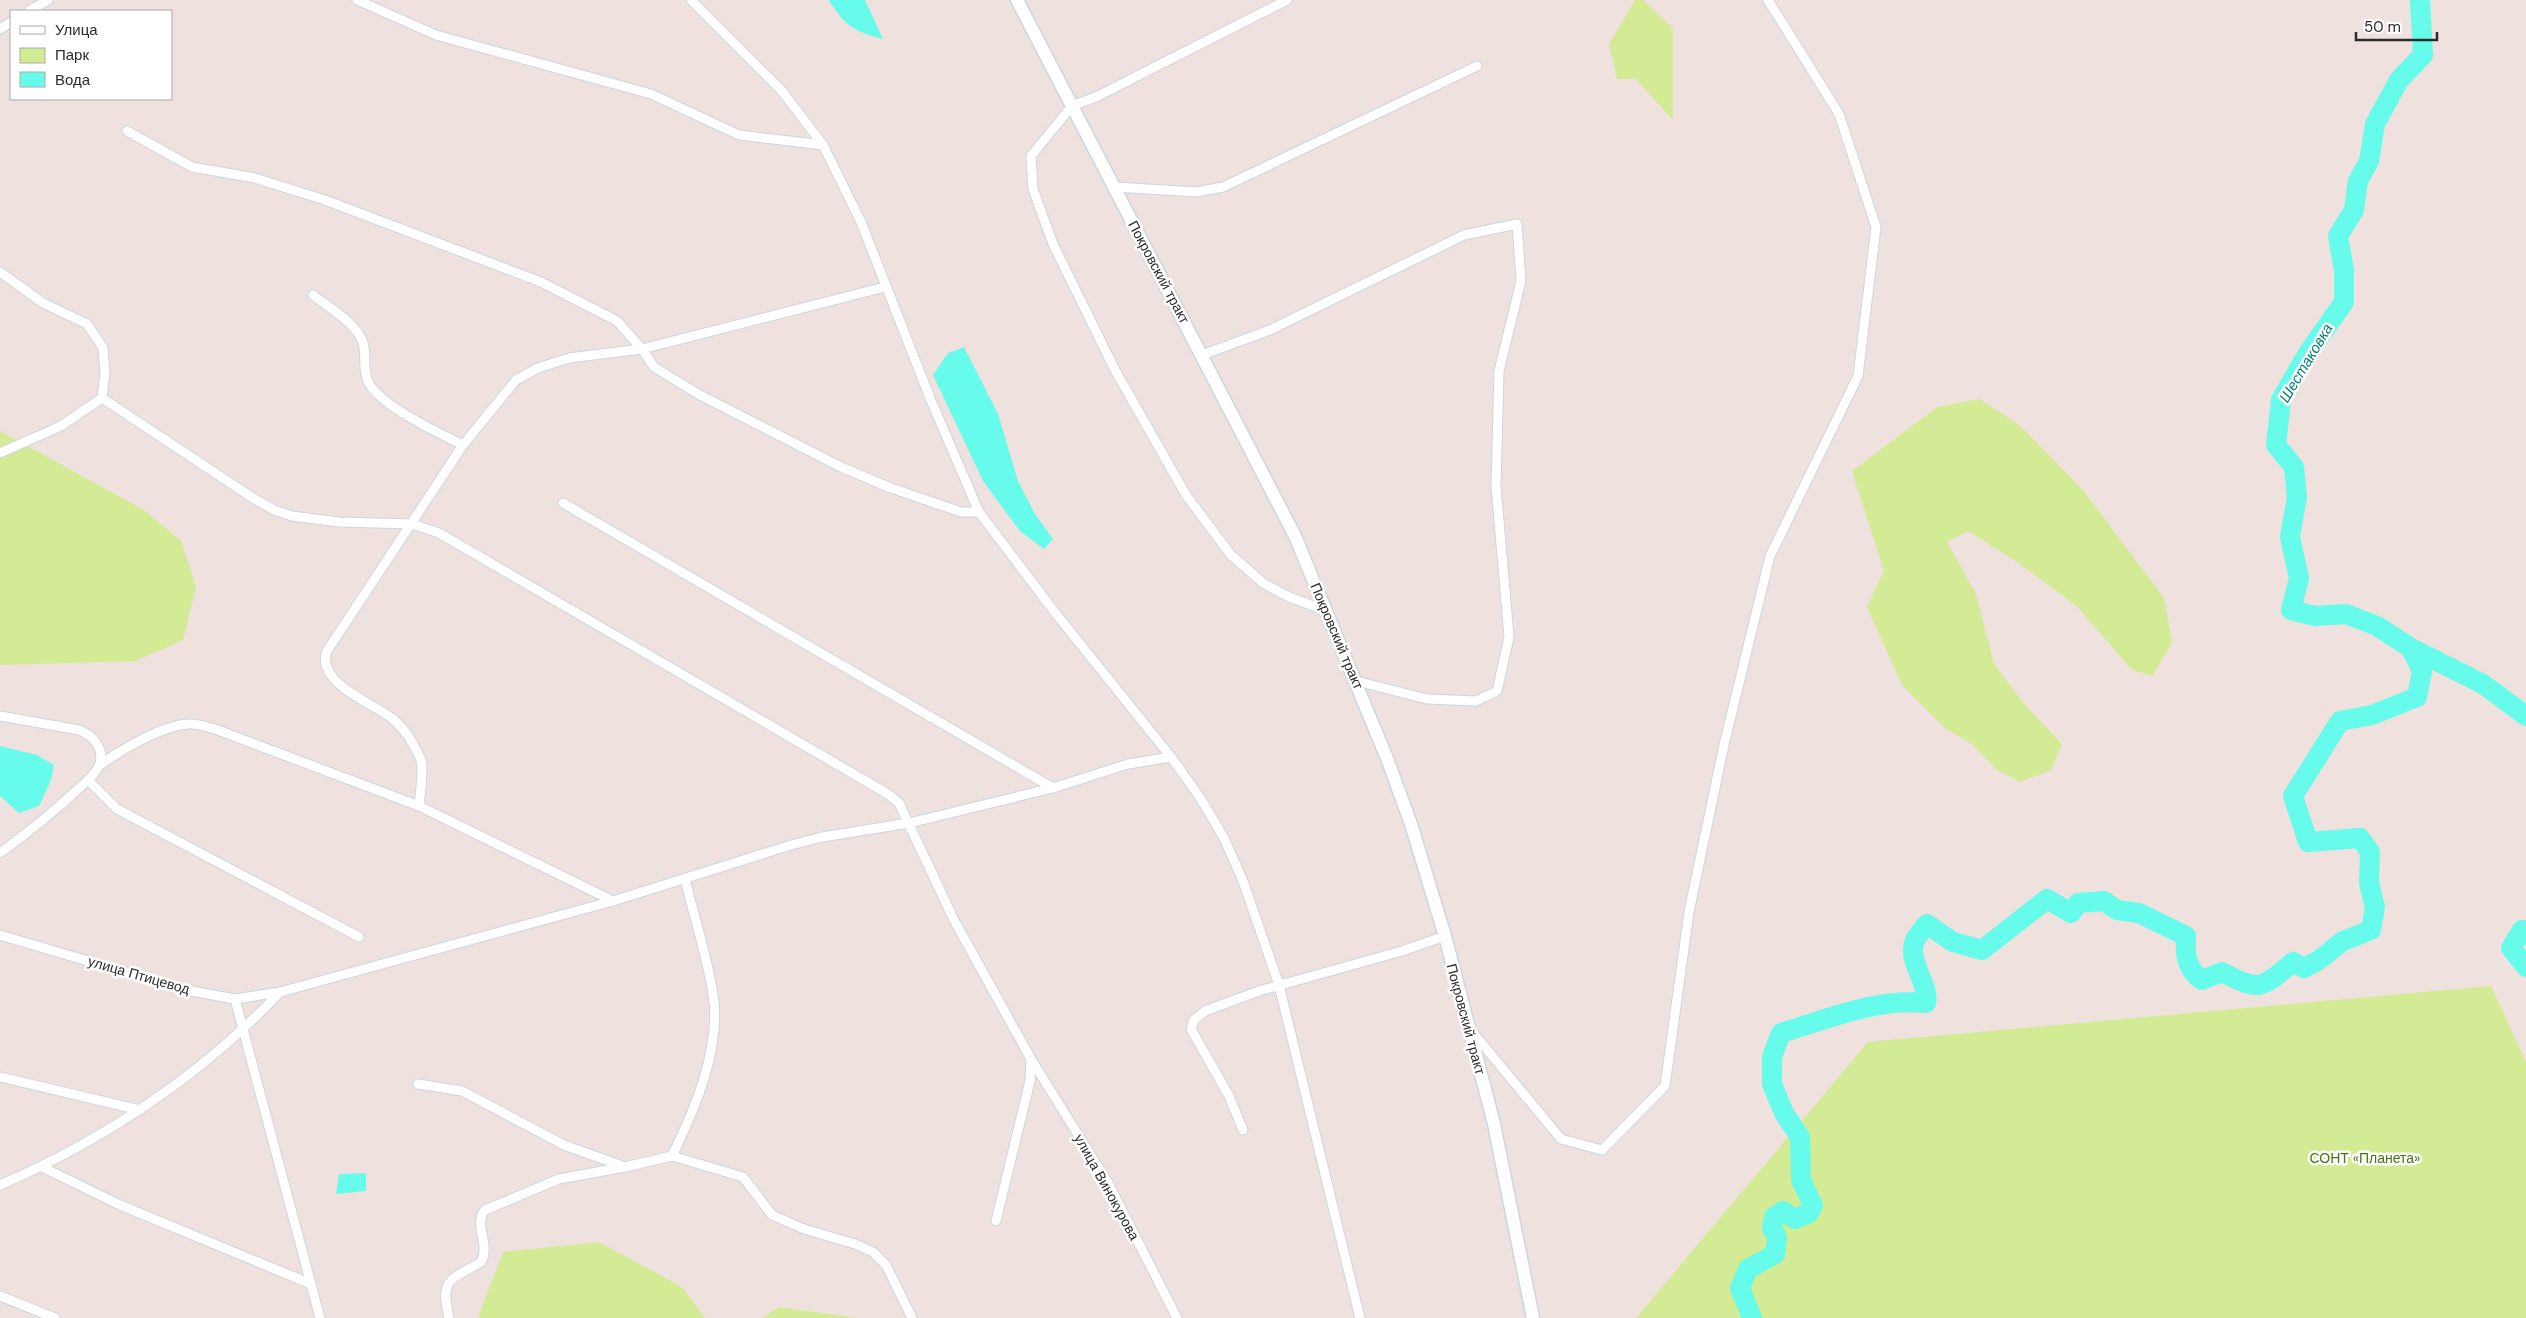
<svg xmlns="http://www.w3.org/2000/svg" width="2526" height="1318" font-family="'DM Sans',sans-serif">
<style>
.green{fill:#d3eb94}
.water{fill:#66fbea}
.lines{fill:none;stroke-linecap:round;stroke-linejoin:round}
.river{stroke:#66fbea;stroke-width:20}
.street-casing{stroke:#cbd7df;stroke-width:11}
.secondary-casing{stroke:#cbd7df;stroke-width:15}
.street{stroke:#fff;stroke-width:9}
.secondary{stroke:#fff;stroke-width:12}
.labels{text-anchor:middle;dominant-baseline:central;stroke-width:5;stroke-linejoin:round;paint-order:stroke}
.street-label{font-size:14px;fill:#2c2c2c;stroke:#fff}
.park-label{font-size:14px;fill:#4b7313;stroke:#fff}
.water-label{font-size:15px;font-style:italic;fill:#057e79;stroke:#fff}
</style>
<rect width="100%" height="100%" fill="#efe1dd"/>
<g class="green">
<polygon points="1635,0 1643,0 1673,28 1673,120 1636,79 1617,79 1609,44"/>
<polygon points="1980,399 2020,426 2083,490 2164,598 2172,642 2152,676 2132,670 2077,606 2017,562 1968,531 1947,542 1976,594 1994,664 2025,705 2062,744 2051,770 2020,782 1996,769 1972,744 1945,728 1902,685 1867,607 1884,571 1852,471 1937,407"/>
<polygon points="0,431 144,510 181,541 196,587 183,640 135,661 0,665"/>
<polygon points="2491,986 2526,1062 2526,1318 1636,1318 1868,1042"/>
<polygon points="599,1242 682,1287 705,1318 478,1318 503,1252"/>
<polygon points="779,1307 857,1318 762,1318"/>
</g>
<g class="water">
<path d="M829 0H865L883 39C853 31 845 26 829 0Z"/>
<polygon points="964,347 998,414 1018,481 1035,514 1053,539 1044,549 1020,531 983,481 933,375 948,353"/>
<polygon points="0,746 37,755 54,765 51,780 39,806 19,813 0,796"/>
<polygon points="366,1173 366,1191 336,1194 339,1174"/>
</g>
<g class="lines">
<g class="river">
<polyline points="2420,0 2423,55 2399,80 2375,124 2369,161 2358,181 2354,210 2338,236 2344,270 2344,302 2308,353 2281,400 2276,445 2294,467 2297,497 2290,537 2299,578 2291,610 2315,616 2346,614 2377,626 2411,648 2483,684 2526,716"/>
<polyline points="2526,930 2522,930 2511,948 2526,967"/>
<path d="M1752 1318 1740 1288 1748 1269 1775 1254 1777 1237 1772 1228 1774 1217 1783 1211 1795 1219 1809 1213 1813 1205 1801 1180 1800 1137 1784 1113 1772 1084V1057L1781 1033C1828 1019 1876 998 1926 1003 1930 983 1906 961 1915 940 1918 934 1923 929 1927 924L1953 942 1982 950 2047 899 2071 913 2078 903 2104 901 2117 910 2139 913 2186 936C2185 954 2186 969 2202 980L2222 972C2260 992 2261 989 2293 962L2304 968 2319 960 2343 941 2371 930 2375 907 2369 883 2370 852 2360 838 2308 842 2293 796 2340 721 2372 715 2417 697 2422 671 2411 648"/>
</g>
<defs>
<g id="street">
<polyline points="357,0 436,35 651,94 739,135 823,145"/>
<polyline points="691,0 782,91 823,145 861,222 930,398 979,512 1053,610 1171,757"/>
<polyline points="1287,0 1098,96 1072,106 1031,156 1033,189 1053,244 1115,370 1186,495 1231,555 1263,583 1289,597 1327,611"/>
<polyline points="29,11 48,0"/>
<polyline points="0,29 11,22"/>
<polyline points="127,131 192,167 255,178 325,200 541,282 617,321 642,349 654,367 698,394 841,467 891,488 961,512 979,512"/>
<polyline points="1115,187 1196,192 1223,187 1477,66"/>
<polyline points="0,272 43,303 87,324 103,348 105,373 102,398 253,498 274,510 292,516 339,522 412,524 439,533 888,794 899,803 954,920 1031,1059 1108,1183 1177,1318"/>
<path d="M313 295C329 308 357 323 363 343 367 355 362 369 368 381 378 405 439 433 463 445"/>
<polyline points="1202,355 1270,330 1464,235 1517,224 1521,281 1499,371 1496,486 1509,637 1497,691 1476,701 1427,699 1356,681"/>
<polyline points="0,453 61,426 102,398"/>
<polyline points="563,503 1053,788"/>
<path d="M0 716 79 730C93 735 106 750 99 766 95 775 85 783 78 789 53 813 27 833 0 853"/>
<path d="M99 766C120 750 161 726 188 724 196 723 206 727 215 729L419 806 613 901"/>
<polyline points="88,780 117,809 359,937"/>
<path d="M419 806C420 795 424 769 421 760 415 746 405 729 393 719 373 703 315 683 327 651L463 445 516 380 538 368 569 358 642 349 885 287"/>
<polyline points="0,935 186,990 235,999 280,992"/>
<polyline points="235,999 320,1318"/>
<polyline points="1470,1029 1561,1139 1602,1150 1665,1086 1689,912 1724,745 1770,556 1858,376 1876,227 1839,114 1768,0"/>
<polyline points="0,1077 140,1110"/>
<path d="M418 1084 462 1091 564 1145 625 1167 672 1156C694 1111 719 1053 714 1002 710 965 694 917 685 879"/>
<polyline points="1243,1130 1229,1096 1191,1029 1194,1020 1205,1011 1259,991 1402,951 1445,936"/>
<polyline points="672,1156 743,1177 772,1215 804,1229 855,1244 873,1252 886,1265 912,1318"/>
<polyline points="42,1167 120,1205 311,1284"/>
<path d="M0 1185C104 1140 202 1075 280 992L613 901 791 845 822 837 909 823 1053 788 1128 764 1171 757 1199 796 1224 838 1243 881 1279 985 1360 1318"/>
<polyline points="996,1221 1030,1081 1031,1059"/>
<polyline points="0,1296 55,1318"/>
<path d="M449 1318C440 1278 449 1281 481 1262 491 1246 473 1224 485 1210L559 1179 625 1167"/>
</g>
<polyline id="secondary" points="1017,0 1295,536 1388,761 1411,824 1445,936 1494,1124 1533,1318"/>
</defs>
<use href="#street" class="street-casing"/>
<use href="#secondary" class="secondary-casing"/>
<use href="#street" class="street"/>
<use href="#secondary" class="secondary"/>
</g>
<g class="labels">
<g class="street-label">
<text transform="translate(1159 272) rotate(62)">Покровский тракт</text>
<text transform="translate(1337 636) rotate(67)">Покровский тракт</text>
<text transform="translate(139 975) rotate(16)">улица Птицевод</text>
<text transform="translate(1466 1019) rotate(75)">Покровский тракт</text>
<text transform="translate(1107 1187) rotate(61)">улица Винокурова</text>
</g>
<g class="park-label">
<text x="2365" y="1158">СОНТ «Планета»</text>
</g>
<g class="water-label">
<text transform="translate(2306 363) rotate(-59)">Шестаковка</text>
</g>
</g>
<rect x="10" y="10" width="162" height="90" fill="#ffffff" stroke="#ababab"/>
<rect x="20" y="26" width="25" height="8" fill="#ffffff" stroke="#ababab"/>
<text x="55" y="35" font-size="15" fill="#2c2c2c">Улица</text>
<rect x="20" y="48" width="25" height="15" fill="#d3eb94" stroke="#ababab"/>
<text x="55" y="60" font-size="15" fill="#2c2c2c">Парк</text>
<rect x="20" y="72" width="25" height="15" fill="#66fbea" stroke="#ababab"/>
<text x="55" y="85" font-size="15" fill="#2c2c2c">Вода</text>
<path d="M2356 32v8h81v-8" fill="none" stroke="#2c2c2c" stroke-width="2.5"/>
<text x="2364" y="32" font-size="15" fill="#2c2c2c" stroke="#ffffff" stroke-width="4" paint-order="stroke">50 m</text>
</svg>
